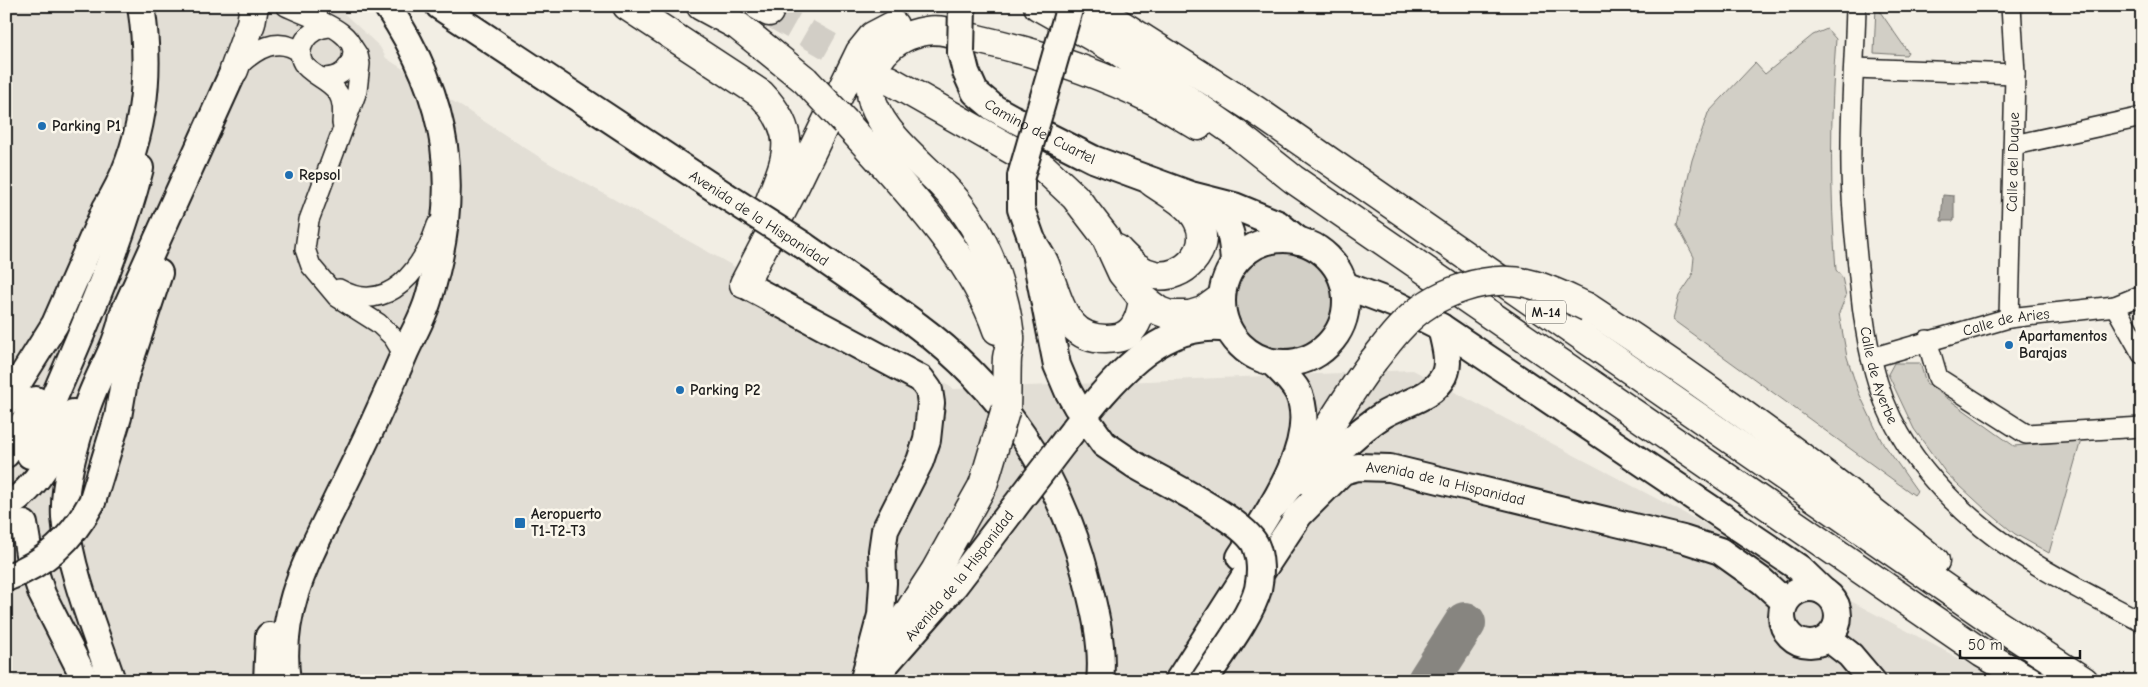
<svg xmlns="http://www.w3.org/2000/svg" width="2148" height="687" font-family="'Comic Neue',sans-serif">
<style>
.built{fill:#e2ded5}
.green{fill:#d2cfc6;stroke:#777671}
.water{fill:#a9a6a0;stroke:#716f6b}
.lines{fill:none;stroke-linecap:round;stroke-linejoin:round}
.taxiway{stroke:#878580;stroke-width:42}
.highway-tunnel{stroke:#d2cec6;stroke-width:28;stroke-dasharray:28 14;stroke-linecap:butt}
.street-casing{stroke:#1c1c1c;stroke-width:22}
.secondary-casing{stroke:#1c1c1c;stroke-width:30}
.highway-casing{stroke:#1c1c1c;stroke-width:31}
.street{stroke:#fbf7ec;stroke-width:19}
.secondary{stroke:#fbf7ec;stroke-width:26}
.highway{stroke:#fbf7ec;stroke-width:28}
.secondary-bridge-casing{stroke:#1c1c1c;stroke-width:30;stroke-linecap:butt}
.highway-bridge-casing{stroke:#1c1c1c;stroke-width:31;stroke-linecap:butt}
.secondary-bridge{stroke:#fbf7ec;stroke-width:26}
.highway-bridge{stroke:#fbf7ec;stroke-width:28}
.poi-dot{fill:#1f6fb2;stroke:#fbf7ec;stroke-width:2}
.labels{text-anchor:middle;dominant-baseline:central;stroke-width:5;stroke-linejoin:round;paint-order:stroke}
.shield{fill:#fbf7ec;stroke:#5f5e5a;stroke-width:1}
.shield-label{font-size:14px;font-weight:bold;fill:#1c1c1c}
.poi-label{font-size:15px;font-weight:bold;fill:#1c1c1c;stroke:#fbf7ec;text-anchor:start}
.street-label{font-size:15px;fill:#1c1c1c;stroke:#fbf7ec}
</style>
<rect width="100%" height="100%" fill="#f2eee4"/>
<filter id="ink" filterUnits="userSpaceOnUse"><feTurbulence type="fractalNoise" baseFrequency=".02" numOctaves="2"/><feDisplacementMap in="SourceGraphic" scale="10" xChannelSelector="R" yChannelSelector="G"/><feConvolveMatrix kernelMatrix="1 2 1 2 8 2 1 2 1" color-interpolation-filters="sRGB"/></filter>
<g filter="url(#ink)">
<polygon class="built" points="6,6 336,6 380,47 386,58 547,162 954,389 1413,370 2002,681 6,681"/>
<g class="green">
<polygon points="1876,6 1908,52 1906,55 1874,53"/>
<path d="M1827 29 1836 39C1830 116 1830 193 1836 270L1842 277 1846 296 1839 313 1847 357 1858 391 1881 440 1917 491 1914 495 1673 320 1679 296 1692 277 1694 257 1677 225 1692 160 1708 113 1755 63 1765 74 1813 35Z"/>
<circle cx="1284" cy="301" r="50"/>
<polygon points="1894,363 1920,363 1926,383 2014,446 2081,440 2049,553 2015,534 1986,510 1946,473 1914,429 1888,374"/>
</g>
<polygon class="water" points="1943,195 1954,196 1954,221 1941,221"/>
<g class="lines">
<polyline class="taxiway" points="1428,681 1465,623"/>
<polyline class="highway-tunnel" points="769,12 875,72"/>
<defs>
<g id="street">
<path d="M286 6C307 17 369 32 349 65 343 75 334 78 322 78"/>
<path id="s1" d="M1856 6C1855 53 1851 100 1851 146 1850 193 1855 239 1860 286 1865 336 1874 390 1900 434 1920 469 1952 502 1982 527 2030 566 2087 593 2142 622"/>
<path d="M329 27C319 28 311 31 305 40 287 71 327 74 338 93 343 101 343 114 342 123"/>
<polyline points="352,46 358,55 360,64 357,91 309,220 305,249 311,266 337,297 378,323 393,337 404,355"/>
<path d="M237 67C256 49 278 35 301 53"/>
<polyline points="1854,68 2015,74"/>
<polyline points="2014,145 2142,117"/>
<path d="M339 289C388 317 423 268 437 225"/>
<polyline points="2115,306 2142,354"/>
<path id="s2" d="M2009 318 2015 74 2011 6"/>
<polyline points="1927,340 1938,378 2026,434 2142,427"/>
<path id="s3" d="M1871 358 2009 318 2115 306 2142 295"/>
</g>
<g id="secondary">
<polyline points="439,6 726,196"/>
<path id="s4" d="M961 52 966 72 975 92 994 108 1012 118 1093 159 1191 195 1234 206 1278 224 1299 241"/>
<polyline points="1021,176 1021,209 1033,243 1057,365 1068,391 1077,407"/>
<path d="M1200 201C1230 220 1232 228 1234 263"/>
<circle cx="1284" cy="301" r="62"/>
<path d="M803 245C841 272 881 298 918 326 1000 387 1059 474 1085 572 1094 607 1104 645 1100 681"/>
<polyline points="744,284 921,379 929,390 931,403 927,440 920,461 885,530 882,551 883,583 881,615 865,675"/>
<polyline points="1344,285 1397,305 1441,327 1799,568 1823,591"/>
<path d="M6 402 55 324 106 208C144 148 152 75 141 6"/>
<polyline points="1091,426 1104,444 1135,465"/>
<path d="M1065 441C1103 392 1156 317 1228 329"/>
<polyline points="6,454 36,400"/>
<path d="M30 455C68 360 115 268 140 168"/>
<path d="M1308 482C1331 457 1354 434 1383 415 1402 403 1432 399 1444 376 1451 361 1444 343 1441 327"/>
<polyline points="92,502 118,417 125,376 159,273"/>
<path d="M6 507C40 486 57 448 73 413"/>
<polyline points="24,524 29,554 42,594 86,681"/>
<path d="M1240 557C1265 518 1321 441 1298 392 1292 381 1282 372 1273 363"/>
<path id="s5" d="M1252 586 1299 515 1343 471 1358 467 1390 468 1683 539 1720 551 1762 581 1785 602"/>
<circle cx="1810" cy="616" r="28"/>
<polyline points="1828,638 1850,655 1872,681"/>
<path id="s6" d="M883 667 954 586 1013 509"/>
<path d="M112 681C95 631 69 569 65 517 63 484 76 441 86 410 96 377 117 349 123 315L234 70"/>
<polyline points="267,681 269,636"/>
<path d="M287 681C277 612 308 559 337 499 361 451 384 402 405 352 413 334 424 316 429 297 462 190 450 99 387 6"/>
<polyline points="1178,681 1254,562"/>
</g>
<g id="highway">
<path d="M627 6 761 94C801 136 786 158 768 206"/>
<polyline points="701,6 738,26 805,80"/>
<polyline points="759,6 769,12"/>
<polyline points="1038,6 1118,51 1234,132 1293,179 1982,653 2030,681"/>
<polyline points="1092,6 1254,109 1997,624 2084,681"/>
<polyline points="234,70 251,23 254,6"/>
<polyline points="889,80 1044,168 1075,197 1105,236 1122,273 1143,299 1159,311 1170,315 1190,315 1203,311 1221,298"/>
<path d="M845 122C898 181 971 254 997 330"/>
<path d="M1033 243C1037 251 1043 258 1046 267 1060 303 1066 346 1117 338 1135 335 1141 315 1143 299"/>
<path d="M1117 249C1128 260 1138 272 1155 275 1183 280 1213 250 1198 221 1190 204 1167 193 1152 182"/>
<polyline points="744,284 795,186 860,52 873,36 894,25"/>
<path d="M1587 307C1707 385 1823 470 1935 561"/>
<path d="M1006 408C1007 391 1006 375 1007 358 1008 351 1011 343 1010 336 1004 283 981 224 943 186 920 162 885 136 873 103 868 88 873 66 884 53 896 40 908 34 926 31 943 28 964 36 981 40 1039 53 1096 72 1149 98 1166 106 1182 117 1198 126"/>
<path d="M1274 504C1312 460 1338 407 1373 361"/>
<polyline points="864,681 935,571 983,485"/>
</g>
</defs>
<use href="#street" class="street-casing"/>
<use href="#secondary" class="secondary-casing"/>
<use href="#highway" class="highway-casing"/>
<use href="#street" class="street"/>
<use href="#secondary" class="secondary"/>
<use href="#highway" class="highway"/>
<defs>
<g id="secondary-bridge">
<polyline points="961,52 962,6"/>
<polyline points="1021,176 1070,6"/>
<polyline points="726,196 803,245"/>
<path d="M1135 465C1161 480 1243 520 1255 544 1261 557 1261 575 1258 589 1251 616 1220 656 1204 681"/>
<polyline points="1013,509 1065,441"/>
<path d="M6 578C46 563 72 539 92 502"/>
</g>
<g id="highway-bridge">
<polyline points="805,80 845,122"/>
<path d="M1373 361C1383 349 1391 337 1402 326 1433 292 1489 272 1534 285 1552 290 1569 299 1587 307"/>
<polyline points="983,485 1006,408"/>
</g>
</defs>
<use href="#secondary-bridge" class="secondary-bridge-casing"/>
<use href="#highway-bridge" class="highway-bridge-casing"/>
<use href="#secondary-bridge" class="secondary-bridge"/>
<use href="#highway-bridge" class="highway-bridge"/>
</g>
</g>
<g class="poi-dot">
<circle cx="42" cy="126" r="5"/>
<circle cx="289" cy="175" r="5"/>
<circle cx="2009" cy="345" r="5"/>
<circle cx="680" cy="390" r="5"/>
<rect x="514" y="517" width="12" height="12" rx="2.5"/>
</g>
<g class="labels">
<rect class="shield" x="1526" y="300.5" width="40" height="23" rx="4"/>
<g class="shield-label">
<text x="1546" y="312">M-14</text>
</g>
<g class="poi-label">
<text x="52" y="126">Parking P1</text>
<text x="299" y="175">Repsol</text>
<text x="2019" y="336">Apartamentos<tspan x="2019" dy="17">Barajas</tspan></text>
<text x="690" y="390">Parking P2</text>
<text x="531" y="514">Aeropuerto<tspan x="531" dy="17">T1-T2-T3</tspan></text>
</g>
<g class="street-label">
<text stroke="none"><textPath href="#s4" startOffset="119">Camino del Cuartel</textPath></text>
<text stroke="none"><textPath href="#s2" startOffset="156">Calle del Duque</textPath></text>
<text transform="translate(759 218) rotate(33)">Avenida de la Hispanidad</text>
<text stroke="none"><textPath href="#s3" startOffset="140">Calle de Aries</textPath></text>
<text stroke="none"><textPath href="#s1" startOffset="372">Calle de Ayerbe</textPath></text>
<text stroke="none"><textPath href="#s5" startOffset="252">Avenida de la Hispanidad</textPath></text>
<text stroke="none"><textPath href="#s6" startOffset="119">Avenida de la Hispanidad</textPath></text>
</g>
</g>
<rect width="2148" height="687" fill="none" stroke="#fbf7ec" stroke-width="25"/>
<rect x="12" y="12" width="2123" height="662" fill="none" stroke="#1c1c1c" stroke-width="2" filter="url(#ink)"/>
<path d="M1960 650v8h120v-8" fill="none" stroke="#1c1c1c" stroke-width="2.5"/>
<text x="1968" y="650" font-size="15" fill="#1c1c1c" stroke="#fbf7ec" stroke-width="4" paint-order="stroke">50 m</text>
</svg>
